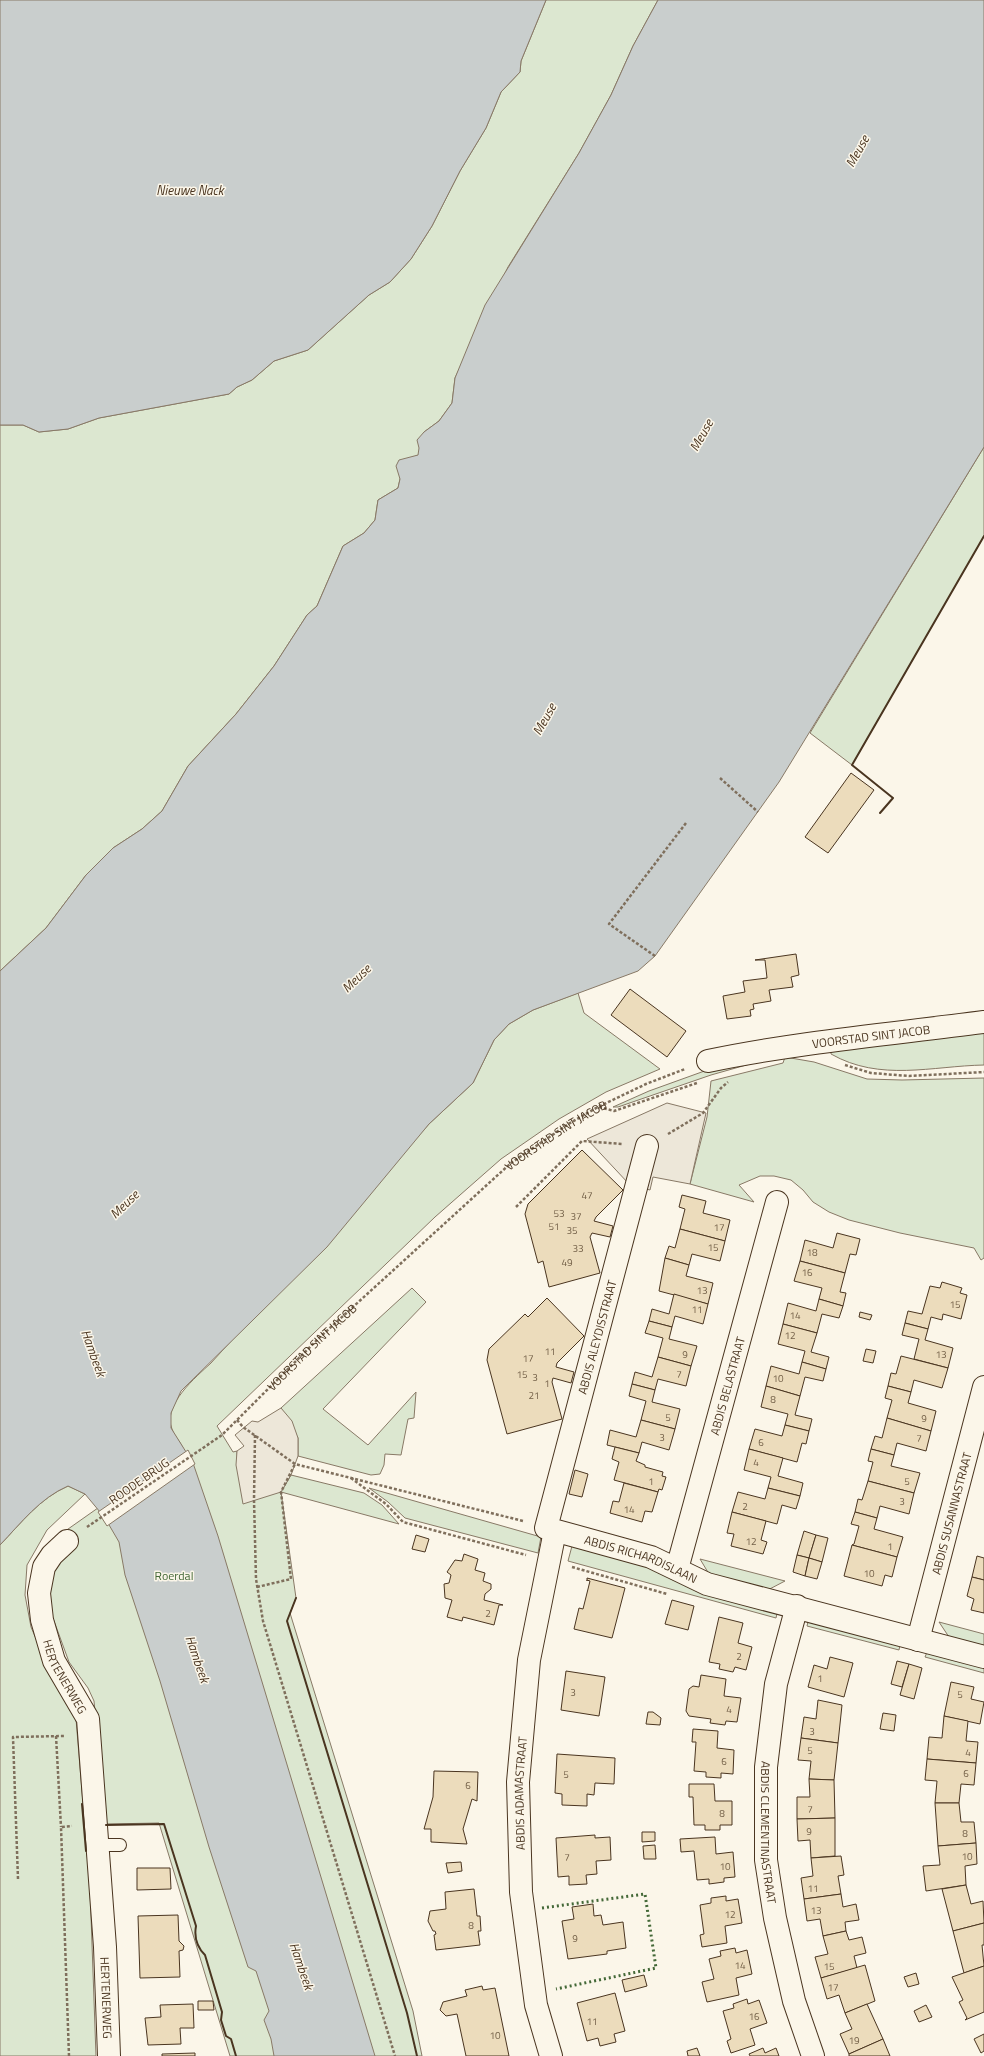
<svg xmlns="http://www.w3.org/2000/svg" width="984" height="2056" font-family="'Titillium Web',sans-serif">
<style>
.green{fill:#dce7d0;stroke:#887966}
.parking{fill:#ede7d9;stroke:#887966}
.water{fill:#c9cecd;stroke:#887966}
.pier{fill:#fbf6e9;stroke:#887966}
.building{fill:#ecdcbc;stroke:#4a3520}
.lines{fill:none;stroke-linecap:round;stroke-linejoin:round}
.lane-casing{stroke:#4a3520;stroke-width:14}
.street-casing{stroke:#4a3520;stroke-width:24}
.path{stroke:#7f6f5c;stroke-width:2.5;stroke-dasharray:3 2;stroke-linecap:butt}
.lane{stroke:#fbf6e9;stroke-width:12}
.street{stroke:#fbf6e9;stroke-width:22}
.hedge{stroke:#436837;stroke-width:3;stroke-dasharray:2 3;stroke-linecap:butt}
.wall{stroke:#4a3520;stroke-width:2}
.labels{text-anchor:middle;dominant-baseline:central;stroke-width:3;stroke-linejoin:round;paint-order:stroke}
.number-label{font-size:10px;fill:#725f47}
.street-label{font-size:12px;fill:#4a3520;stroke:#fbf6e9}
.park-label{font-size:12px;fill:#436837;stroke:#fbf6e9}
.water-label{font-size:13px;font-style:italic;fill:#4a3520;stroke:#fbf6e9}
</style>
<rect width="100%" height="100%" fill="#fbf6e9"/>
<g class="green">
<polygon points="546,0 658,0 633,46 611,95 579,153 508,267 455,378 452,403 439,421 424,432 419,455 410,458 400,479 398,488 378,500 375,520 364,533 343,546 317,606 307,615 274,666 236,714 188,766 162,811 142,829 113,848 86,875 46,928 0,971 0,425 23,425 39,432 68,429 99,418 229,394 237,387 252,380 274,361 308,350 369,295 390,282 411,259 432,226 460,171 486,128 501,92 520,72 521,61"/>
<polygon points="984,447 984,536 852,765 810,733"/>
<path d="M578 993 584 1013 660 1069 606 1092 559 1119 501 1159 435 1217 217 1426 233 1452 237 1451V1459L281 1492 291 1475 364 1493 382 1505 399 1524 281 1492 296 1598 290 1613 413 2011 422 2056H230L159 1823 106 1824 94 1701 88 1688 69 1662 50 1610 49 1579 61 1534 183 1448C180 1441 174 1436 172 1429 162 1405 196 1377 211 1363L429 1124 473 1083 494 1040 509 1024 533 1010Z"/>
<path d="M984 1028V1065C932 1066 880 1082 831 1054V1051Z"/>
<polygon points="785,1057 814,1062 867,1079 902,1080 984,1078 984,1258 981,1260 974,1248 900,1233 849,1220 829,1212 813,1202 803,1190 791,1180 774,1176 760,1176 739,1185 754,1202 690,1184 707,1117 711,1081 783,1063"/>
<polygon points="771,1058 711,1075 618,1107 613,1107 649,1091 710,1069"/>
<polygon points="412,1288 426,1302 323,1409 368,1445 416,1392 414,1418 408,1419 401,1455 385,1454 384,1465 380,1474 371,1475 298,1456 298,1438 281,1408"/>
<path d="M68 1486 85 1494 47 1530 27 1565 25 1595 31 1627 55 1683 76 1719 90 1888 96 2056H0V1545C21 1523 40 1498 68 1486Z"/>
<polygon points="369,1488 541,1537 538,1553 405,1518 388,1502"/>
<polygon points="572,1546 645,1565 778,1609 776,1618 568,1561"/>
<polygon points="700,1559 785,1581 762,1593 712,1579"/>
<polygon points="809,1617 901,1640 899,1650 807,1626"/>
<polygon points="939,1622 984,1634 984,1651 953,1643"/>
<polygon points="928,1650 984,1666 984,1673 925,1657"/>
</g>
<g class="parking">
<polygon points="667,1103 706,1113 690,1184 653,1177 650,1190 629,1184 587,1139"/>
<polygon points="281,1408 292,1421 298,1438 298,1456 291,1475 281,1492 243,1504 236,1465 237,1451 244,1446 235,1435 252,1421 258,1422"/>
</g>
<g class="water">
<polygon points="0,0 546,0 521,61 520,72 501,92 486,128 460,171 432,226 411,259 390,282 369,295 308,350 274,361 252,380 237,387 229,394 99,418 68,429 39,432 23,425 0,425"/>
<path d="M658 0H984V447L779 782 655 956 638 971 533 1010 509 1024 494 1040 473 1083 429 1124 327 1247 181 1391 171 1413V1428L193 1463 218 1536 375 2056H274L271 2039 264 2020 269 2011 256 1971 248 1967 209 1847 160 1681 125 1575 119 1542 105 1518 85 1494 68 1486C40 1498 21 1523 0 1545V971L46 928 86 875 113 848 142 829 162 811 188 766 236 714 274 666 307 615 317 606 343 546 364 533 375 520 378 500 398 488 400 479 396 466 399 460 418 455 419 448 417 440 424 432 439 421 452 403 455 378 485 305 579 153 611 95 633 46Z"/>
</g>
<polygon class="pier" points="188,1450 195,1464 107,1526 98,1512"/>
<g class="building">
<polygon points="851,773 874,790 828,853 805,837"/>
<polygon points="796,954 799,975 791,977 793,987 769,990 771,1001 753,1004 754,1009 750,1010 751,1016 727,1019 723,996 745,992 743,981 767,978 765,960 755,960"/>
<polygon points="630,989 686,1031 667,1057 611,1015"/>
<polygon points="582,1150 623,1190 596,1217 594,1221 613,1226 610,1237 592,1233 590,1237 600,1273 549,1287 543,1261 538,1263 525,1214 528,1204"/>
<polygon points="682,1195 706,1201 703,1213 730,1220 725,1241 680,1229 685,1209 679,1207"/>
<polygon points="680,1229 725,1241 720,1261 692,1254 689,1265 665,1258 669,1246 675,1248"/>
<polygon points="837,1233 860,1239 856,1255 850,1254 845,1273 800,1261 805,1240 833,1248"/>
<polygon points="665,1258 689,1265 686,1276 713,1283 708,1304 659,1291"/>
<polygon points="800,1261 845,1273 840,1292 846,1293 843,1306 819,1299 822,1288 794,1281"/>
<polygon points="942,1282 962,1288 960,1293 967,1295 961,1319 943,1314 942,1320 931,1317 928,1329 905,1323 908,1311 922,1314 930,1286 940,1288"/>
<polygon points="674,1294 708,1304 703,1324 675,1316 672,1327 649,1321 652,1309 669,1314"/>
<polygon points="547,1298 584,1336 557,1363 556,1367 574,1372 571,1383 553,1378 552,1382 562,1419 507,1434 487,1360 489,1349 525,1314 528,1317"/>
<polygon points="819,1299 843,1306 839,1318 822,1314 817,1333 783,1324 788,1303 816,1311"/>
<polygon points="860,1312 872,1315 870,1320 859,1317"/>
<polygon points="649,1321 672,1327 669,1339 697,1346 691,1366 658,1357 663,1338 645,1333"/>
<polygon points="905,1323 928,1329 925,1340 953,1348 948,1368 914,1359 919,1339 902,1335"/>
<polygon points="783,1324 817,1333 811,1352 829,1357 826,1369 802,1362 805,1351 778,1344"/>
<polygon points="866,1349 876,1351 873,1363 863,1361"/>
<polygon points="901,1356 948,1368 942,1388 914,1380 911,1392 888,1386 891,1373 896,1374"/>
<polygon points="658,1357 691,1366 686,1386 658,1379 655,1390 632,1384 635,1372 652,1377"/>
<polygon points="802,1362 826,1369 823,1381 805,1377 800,1396 766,1386 771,1366 799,1374"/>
<polygon points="632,1384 655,1390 652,1402 680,1409 675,1429 641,1420 646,1401 629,1396"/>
<polygon points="766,1386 800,1396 795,1415 812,1419 809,1431 785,1425 788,1414 761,1407"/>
<polygon points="888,1386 911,1392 908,1403 936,1411 931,1431 887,1418 892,1400 885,1398"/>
<polygon points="887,1418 931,1431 926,1451 897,1443 894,1455 871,1449 875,1436 882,1438"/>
<polygon points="641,1420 675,1429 669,1450 642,1442 639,1453 607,1445 610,1430 636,1437"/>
<polygon points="785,1425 809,1431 806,1444 802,1443 797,1462 749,1449 755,1429 782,1436"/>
<polygon points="615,1447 639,1453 636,1461 645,1465 645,1467 663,1472 662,1476 666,1477 662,1490 659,1489 658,1492 614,1480 619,1462 612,1459"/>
<polygon points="749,1449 783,1458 778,1476 803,1483 800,1496 768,1488 771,1477 744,1470"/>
<polygon points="871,1449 894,1455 891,1466 920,1473 914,1493 868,1481 873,1462 868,1461"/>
<polygon points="575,1470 588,1474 582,1497 569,1494"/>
<polygon points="868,1481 914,1493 909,1514 880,1506 877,1518 855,1512 858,1499 862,1500"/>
<polygon points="624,1483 658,1492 652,1512 645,1511 642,1522 610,1513 613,1501 619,1502"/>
<polygon points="768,1488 800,1496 796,1509 782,1505 777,1524 732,1512 738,1492 765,1499"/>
<polygon points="732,1512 766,1521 761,1540 767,1542 763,1554 731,1546 734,1534 727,1533"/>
<polygon points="855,1512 877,1518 874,1529 903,1537 897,1557 852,1545 854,1544 859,1526 851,1524"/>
<polygon points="804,1531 816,1535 809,1558 797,1555"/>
<polygon points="416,1535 429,1539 425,1552 412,1549"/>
<polygon points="816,1535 828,1538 822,1562 809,1558"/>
<polygon points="852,1545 897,1557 892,1577 885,1575 882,1586 844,1576"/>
<polygon points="464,1554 478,1559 475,1570 485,1573 483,1581 491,1584 491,1589 485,1594 484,1600 503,1605 499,1605 494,1625 463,1617 462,1621 447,1617 452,1600 445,1598 444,1584 449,1583 451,1575 447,1572 455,1560 462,1561"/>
<polygon points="797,1555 809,1558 805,1576 793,1572"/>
<polygon points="977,1556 984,1558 984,1580 972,1577"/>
<polygon points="809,1558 822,1562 817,1579 805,1576"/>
<polygon points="972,1577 984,1580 984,1613 971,1610 974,1599 967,1596"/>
<polygon points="587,1578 625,1588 612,1638 574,1629 579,1608 583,1609 590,1581 587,1580 587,1581"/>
<polygon points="672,1600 694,1606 688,1630 665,1624"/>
<polygon points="719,1617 743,1623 738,1643 752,1647 746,1670 735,1667 733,1672 719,1669 720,1664 709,1662"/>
<polygon points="830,1657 853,1663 844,1697 808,1687 814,1665 827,1669"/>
<polygon points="897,1661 909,1664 902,1687 891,1684"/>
<polygon points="909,1664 922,1668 914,1699 900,1695"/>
<polygon points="566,1671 605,1677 599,1716 561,1710"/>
<polygon points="701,1675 726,1679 724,1696 741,1698 737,1722 726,1721 725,1725 710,1723 711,1719 689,1716 686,1711 689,1689 693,1686 699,1687"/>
<polygon points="951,1682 974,1687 971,1699 984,1702 980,1724 944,1716"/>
<polygon points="818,1700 842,1705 838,1743 801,1738 804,1717 816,1719"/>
<polygon points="648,1712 653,1712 661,1718 660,1725 646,1724"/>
<polygon points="883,1713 896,1715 894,1731 880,1729"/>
<polygon points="944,1716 968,1721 966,1741 978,1742 976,1763 927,1759 929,1737 942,1738"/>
<polygon points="693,1729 718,1731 717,1748 734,1750 733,1774 721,1773 721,1778 706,1777 706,1772 694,1771 696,1742 692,1742"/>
<polygon points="801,1738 838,1743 834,1780 809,1779 811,1761 798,1760"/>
<polygon points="557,1754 615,1758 614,1784 595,1783 594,1795 587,1794 587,1806 562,1805 562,1794 555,1793"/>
<polygon points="927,1759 976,1763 974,1785 961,1784 959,1803 935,1803 937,1781 925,1780"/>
<polygon points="434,1771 478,1772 477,1801 472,1799 463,1829 467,1844 431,1842 431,1829 424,1829 433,1797"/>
<polygon points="809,1779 834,1780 835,1818 797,1819 797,1797 810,1797"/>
<polygon points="689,1784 714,1784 715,1801 732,1801 732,1825 720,1825 720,1830 705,1830 705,1825 694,1825 693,1797 689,1797"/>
<polygon points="935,1803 959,1803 961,1822 974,1822 976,1843 938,1846"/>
<polygon points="835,1818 835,1856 811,1858 810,1840 798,1841 797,1819"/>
<polygon points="642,1832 655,1832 655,1841 642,1842"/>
<polygon points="595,1835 595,1838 610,1837 611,1860 596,1861 597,1874 586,1875 587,1884 569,1885 569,1876 558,1877 556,1838"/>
<polygon points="715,1837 716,1854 733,1852 735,1877 724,1878 724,1882 709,1884 709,1879 697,1880 694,1851 681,1852 680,1839"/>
<polygon points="976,1843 977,1864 965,1866 966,1885 926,1891 923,1866 940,1865 938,1846"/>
<polygon points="655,1845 656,1859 644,1859 643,1846"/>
<polygon points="841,1856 844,1875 838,1876 841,1894 804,1899 801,1878 813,1876 811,1858"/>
<polygon points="461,1862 462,1871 448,1873 446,1863"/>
<polygon points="137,1868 170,1868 171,1889 137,1890"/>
<polygon points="966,1885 971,1904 983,1901 984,1923 953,1931 942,1889"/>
<polygon points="474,1889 477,1916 480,1916 481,1931 478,1931 480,1945 436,1950 434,1935 436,1934 435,1931 433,1931 428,1921 430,1911 446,1909 445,1892"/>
<polygon points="841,1894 843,1907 856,1904 859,1920 845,1922 846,1931 823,1936 820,1919 807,1921 804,1899"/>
<polygon points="726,1896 726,1901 738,1899 742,1923 725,1926 727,1943 702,1947 700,1935 704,1934 700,1905 711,1903 711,1898"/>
<polygon points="593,1904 594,1916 601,1915 603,1925 623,1922 626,1948 607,1951 607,1954 568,1959 562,1921 574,1919 572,1907"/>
<polygon points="178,1915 179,1941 184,1946 183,1950 179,1951 180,1977 140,1978 138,1916"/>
<polygon points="984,1923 984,1945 982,1945 984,1966 964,1973 953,1931"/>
<polygon points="846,1931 849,1940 862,1937 866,1953 854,1956 857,1968 821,1978 815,1957 828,1954 823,1936"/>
<polygon points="735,1948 736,1953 747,1950 752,1974 736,1978 739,1995 707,2002 702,1982 714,1979 709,1959 721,1956 720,1951"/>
<polygon points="865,1965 875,2001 845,2013 839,1995 827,1999 821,1978"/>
<polygon points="984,1966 984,2012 965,2020 967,2018 959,2002 963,2000 952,1977"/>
<polygon points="916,1973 919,1984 908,1987 904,1977"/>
<polygon points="644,1975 647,1986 625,1992 622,1980"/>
<polygon points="482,1986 483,1990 495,1988 509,2056 466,2056 457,2014 446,2016 440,2010 443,2002 467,1996 465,1990"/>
<polygon points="615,1993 625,2031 614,2034 616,2042 600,2046 598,2038 587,2041 577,2003"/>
<polygon points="747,1999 748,2004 759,2000 767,2023 750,2029 755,2045 731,2053 727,2041 731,2039 723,2011 734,2008 733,2004"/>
<polygon points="198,2001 213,2001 214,2010 198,2010"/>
<polygon points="193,2004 194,2028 180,2028 181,2044 148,2045 145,2018 161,2017 160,2005"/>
<polygon points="867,2004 883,2039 849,2054 840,2034 852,2029 845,2013"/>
<polygon points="926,2005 932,2017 919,2022 914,2011"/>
<polygon points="984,2034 984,2051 981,2053 974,2039"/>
<polygon points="883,2039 890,2056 849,2056 849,2054"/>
<polygon points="697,2048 700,2056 688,2056 687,2051"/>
<polygon points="763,2048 765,2053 776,2048 779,2056 750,2056 749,2054"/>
<polygon points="195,2053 195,2056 162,2056 162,2054"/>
</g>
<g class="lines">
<defs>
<polyline id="lane" points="97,1845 120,1845"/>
<g id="street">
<path id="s2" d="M708 1061C799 1042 892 1034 984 1022"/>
<path id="s3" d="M647 1146 546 1528 651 1557 707 1584 984 1657"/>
<path id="s4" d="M67 1541 52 1555 44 1567 39 1593 42 1620 54 1661 88 1719 105 1947 109 2056"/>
<path id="s5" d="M677 1569 777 1202"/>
<path id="s6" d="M797 1606 776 1684 766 1767V1860L775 1918 794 2001 813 2056"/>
<path id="s7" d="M918 1640 984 1387"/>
<path id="s8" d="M551 2056 536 2005 521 1892 518 1782 529 1660 555 1531"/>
</g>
</defs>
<use href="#lane" class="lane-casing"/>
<use href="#street" class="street-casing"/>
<g class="path">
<polyline points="720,778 758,812"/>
<polyline points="655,956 609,924 686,823"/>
<polyline points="845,1065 871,1073 909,1076 984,1072"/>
<polyline points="599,1107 614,1111 697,1083"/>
<polyline points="668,1134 703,1113 721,1088 728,1082"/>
<polyline points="516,1207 582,1141 622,1144"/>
<polyline points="237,1420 243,1427 295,1464 523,1521"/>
<polyline points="255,1435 254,1500 256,1579 263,1621 395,2056"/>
<polyline points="351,1478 386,1504 403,1522 526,1555"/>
<path id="s1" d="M87 1527 222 1435 320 1337 511 1163 570 1123 598 1107 646 1084 685 1069"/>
<polyline points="572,1567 667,1594"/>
<polyline points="257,1587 291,1579 281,1492 295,1464"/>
<polyline points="56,1736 61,1827"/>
<polyline points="18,1879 13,1737 65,1736"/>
<polyline points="69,2056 61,1827 72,1826"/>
</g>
<use href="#lane" class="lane"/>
<use href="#street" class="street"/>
<polyline class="hedge" points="542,1908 645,1894 656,1968 556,1989"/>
<g class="wall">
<polyline points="880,813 893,798 852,765 984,536"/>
<polyline points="296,1598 287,1621 407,2013 417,2056"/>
<polyline points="82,1804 86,1851"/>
<path d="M106 1825 164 1824 196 1926C194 1937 197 1947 205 1955L222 2012 221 2020 226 2036 231 2039 236 2056"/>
</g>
</g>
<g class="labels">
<g class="number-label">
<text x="587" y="1195">47</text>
<text x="559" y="1213">53</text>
<text x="576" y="1216">37</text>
<text x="554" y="1226">51</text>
<text x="719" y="1227">17</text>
<text x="572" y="1230">35</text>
<text x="713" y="1247">15</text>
<text x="578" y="1248">33</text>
<text x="812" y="1252">18</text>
<text x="567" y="1262">49</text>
<text x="807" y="1272">16</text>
<text x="702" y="1290">13</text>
<text x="955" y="1304">15</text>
<text x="697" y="1309">11</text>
<text x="795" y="1315">14</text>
<text x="790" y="1335">12</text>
<text x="550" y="1351">11</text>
<text x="685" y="1354">9</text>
<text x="941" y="1354">13</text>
<text x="528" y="1358">17</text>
<text x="522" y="1374">15</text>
<text x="679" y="1374">7</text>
<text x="535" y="1377">3</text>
<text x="778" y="1378">10</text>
<text x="547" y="1383">1</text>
<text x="534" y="1395">21</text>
<text x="773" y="1399">8</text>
<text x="668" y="1417">5</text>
<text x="924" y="1418">9</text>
<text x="662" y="1437">3</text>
<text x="919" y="1438">7</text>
<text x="761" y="1442">6</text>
<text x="756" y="1462">4</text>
<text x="651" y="1481">1</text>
<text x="907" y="1481">5</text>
<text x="902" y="1501">3</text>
<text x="745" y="1506">2</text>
<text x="629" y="1509">14</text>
<text x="751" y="1541">12</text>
<text x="890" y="1546">1</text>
<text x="869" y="1573">10</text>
<text x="488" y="1613">2</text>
<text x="739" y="1656">2</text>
<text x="820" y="1678">1</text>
<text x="573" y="1692">3</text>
<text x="960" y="1694">5</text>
<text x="729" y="1709">4</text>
<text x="812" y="1731">3</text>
<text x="810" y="1750">5</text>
<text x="968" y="1752">4</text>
<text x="724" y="1761">6</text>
<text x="966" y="1773">6</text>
<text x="566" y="1774">5</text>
<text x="468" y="1785">6</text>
<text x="810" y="1809">7</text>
<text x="722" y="1813">8</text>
<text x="809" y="1831">9</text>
<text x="965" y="1833">8</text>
<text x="967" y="1856">10</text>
<text x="567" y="1857">7</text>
<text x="725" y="1866">10</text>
<text x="813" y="1888">11</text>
<text x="816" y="1910">13</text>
<text x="730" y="1914">12</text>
<text x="471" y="1925">8</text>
<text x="575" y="1938">9</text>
<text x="740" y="1965">14</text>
<text x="829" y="1966">15</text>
<text x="833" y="1987">17</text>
<text x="754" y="2016">16</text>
<text x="592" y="2021">11</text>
<text x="495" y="2035">10</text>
<text x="854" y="2040">19</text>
</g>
<g class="street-label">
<text stroke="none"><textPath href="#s2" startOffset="165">VOORSTAD SINT JACOB</textPath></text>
<text stroke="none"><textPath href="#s1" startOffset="613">VOORSTAD SINT JACOB</textPath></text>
<text transform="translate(597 1337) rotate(-75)">ABDIS ALEYDISSTRAAT</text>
<text stroke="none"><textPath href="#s1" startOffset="289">VOORSTAD SINT JACOB</textPath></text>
<text stroke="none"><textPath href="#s5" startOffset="190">ABDIS BELASTRAAT</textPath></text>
<text transform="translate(139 1481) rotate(-35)">ROODE BRUG</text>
<text stroke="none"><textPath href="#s7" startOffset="131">ABDIS SUSANNASTRAAT</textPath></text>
<text stroke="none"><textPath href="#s3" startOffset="495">ABDIS RICHARDISLAAN</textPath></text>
<text stroke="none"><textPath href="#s4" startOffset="150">HERTENERWEG</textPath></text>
<text stroke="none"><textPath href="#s8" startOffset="266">ABDIS ADAMASTRAAT</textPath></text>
<text stroke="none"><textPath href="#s6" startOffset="230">ABDIS CLEMENTINASTRAAT</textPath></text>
<text stroke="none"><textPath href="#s4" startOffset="478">HERTENERWEG</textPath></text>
</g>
<g class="park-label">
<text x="174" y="1575">Roerdal</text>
</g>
<g class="water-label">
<text transform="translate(857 151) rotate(-61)">Meuse</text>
<text x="190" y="190">Nieuwe Nack</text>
<text transform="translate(701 435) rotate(-61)">Meuse</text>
<text transform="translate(544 719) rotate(-61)">Meuse</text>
<text transform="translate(356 978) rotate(-44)">Meuse</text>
<text transform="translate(124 1204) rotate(-44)">Meuse</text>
<text transform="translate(94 1353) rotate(70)">Hambeek</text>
<text transform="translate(198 1659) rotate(71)">Hambeek</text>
<text transform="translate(302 1966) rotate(71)">Hambeek</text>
</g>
</g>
</svg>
